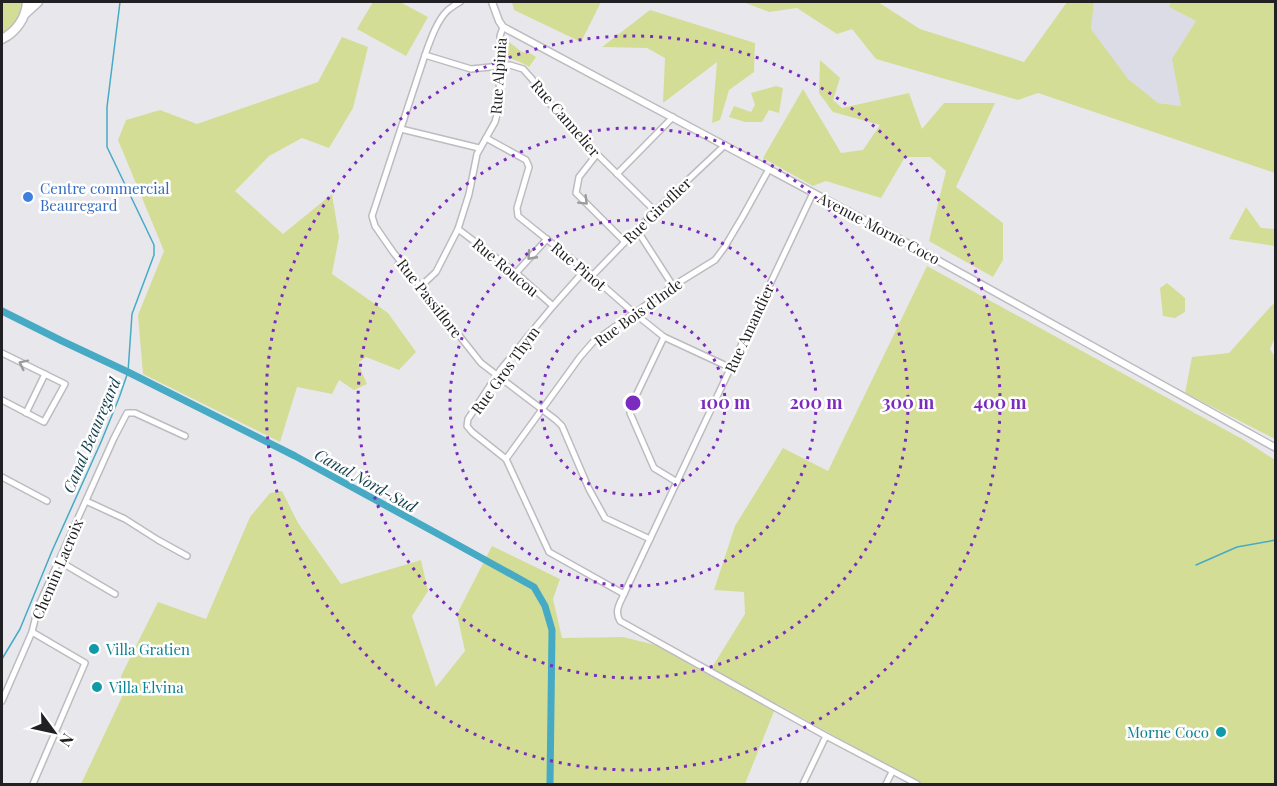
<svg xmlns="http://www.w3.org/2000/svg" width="1277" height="786" font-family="'Playfair Display',serif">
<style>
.built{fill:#dcdce7}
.green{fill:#d4dd95}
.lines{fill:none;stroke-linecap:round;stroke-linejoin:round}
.stream{stroke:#46aac5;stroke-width:1.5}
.canal{stroke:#46aac5;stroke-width:7}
.minor-casing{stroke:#bcbcc0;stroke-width:8}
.tertiary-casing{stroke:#bcbcc0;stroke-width:9}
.primary-casing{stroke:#bcbcc0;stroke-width:11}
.minor{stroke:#fff;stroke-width:5}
.tertiary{stroke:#fff;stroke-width:6}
.primary{stroke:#fff;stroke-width:8}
.oneway{stroke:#9b9b9c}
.ring{fill:none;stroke:#7b2cbf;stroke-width:3;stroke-dasharray:3 6}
.shop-dot{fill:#3f7fe0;stroke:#fff;stroke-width:2}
.culture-dot{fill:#0f9aa8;stroke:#fff;stroke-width:2}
.labels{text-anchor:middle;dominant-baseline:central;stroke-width:5;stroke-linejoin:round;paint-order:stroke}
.street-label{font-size:15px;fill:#212123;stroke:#fff}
.shop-label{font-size:15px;fill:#366cbe;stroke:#fff;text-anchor:start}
.culture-label{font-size:15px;fill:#0d838f;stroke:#fff;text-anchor:start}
.water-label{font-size:16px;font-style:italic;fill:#13404c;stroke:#fff}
.centre{fill:#7b2cbf;stroke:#fff;stroke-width:3}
.ring-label{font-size:18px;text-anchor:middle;font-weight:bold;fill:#7b2cbf;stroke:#fff;stroke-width:5;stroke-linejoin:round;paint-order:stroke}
</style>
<rect width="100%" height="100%" fill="#e8e8ec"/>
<polygon class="built" points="1094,2 1171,2 1170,7 1196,21 1173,59 1181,106 1158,103 1127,79 1091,29"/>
<g class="green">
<path d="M2 2H23C22 17 14 27 2 34Z"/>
<polygon points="373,2 400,2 428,17 406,56 357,29"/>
<polygon points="512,2 601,2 581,42 514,10"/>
<polygon points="743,2 878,2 920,29 1024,62 1067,2 1094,2 1091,29 1128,79 1158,103 1181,106 1172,59 1196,21 1169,7 1171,2 1275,2 1275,173 1038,93 1018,100 876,59 852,29 837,34 797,8 769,12"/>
<polygon points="650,10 755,43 754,72 729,90 720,120 712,123 717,62 663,103 665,58 647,48 602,47"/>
<polygon points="342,37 368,47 353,108 329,148 302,138 269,156 235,191 283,234 332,194 339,237 332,274 388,313 416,352 399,370 366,357 358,363 367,384 354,390 339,380 332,394 297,387 280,442 143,374 138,315 164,251 118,140 126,120 160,110 197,124 318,82"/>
<path d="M509 42 522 52 530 53 536 57 529 67C521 61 512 60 503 54L506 44Z"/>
<polygon points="820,60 840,78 833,100 842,108 909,93 922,129 944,103 995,103 956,187 1003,223 1003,260 993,277 929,241 946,171 930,157 905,157 881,198 826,181 813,186 763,158 803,89 841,153 863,150 880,125 833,112 819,93"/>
<polygon points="776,86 783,88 779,113 769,110 762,122 745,122 729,117 734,106 751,112 755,105 751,93"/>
<polygon points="1246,207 1261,228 1275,229 1275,246 1229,239"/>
<polygon points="927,266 1244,440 1275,460 1275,784 921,784 777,704 745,784 81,784 122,697 121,676 158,602 206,619 250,517 270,493 282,491 298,523 341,584 421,560 428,591 412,616 436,687 465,651 457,614 492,546 560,579 553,599 562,638 623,637 668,648 711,669 745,614 744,592 714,590 735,526 783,448 828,471"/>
<polygon points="1167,283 1185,298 1185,312 1175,318 1163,316 1160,288"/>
<polygon points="1273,304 1275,305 1275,338 1270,349 1275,357 1275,439 1185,393 1192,357 1229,353"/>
</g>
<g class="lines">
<g class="stream">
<polyline points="1196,565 1237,547 1276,540"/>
<polyline points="2,659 20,629 52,551 101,442 119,398 128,372 132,314 154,255 154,245 144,224 107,147 107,107 120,2"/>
</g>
<polyline class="canal" points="2,311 62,341 128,372 295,456 449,540 534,587 545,606 552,630 550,784"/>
<defs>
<g id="minor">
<path d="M460 2C456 4 452 7 448 10 437 20 430 41 425 55L372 216 375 226 393 252 481 363 556 420 562 426 589 489 605 518 650 539"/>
<polyline points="425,55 471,69 510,65 523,69 532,79 552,106 597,154 655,211"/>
<polyline points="401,129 479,148"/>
<polyline points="486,138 526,160 529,167 517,208 518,216 585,270 634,313 664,337 731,368"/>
<polyline points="597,154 579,177 576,193 625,242"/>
<polyline points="617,174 673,117"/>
<path d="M813 193 624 594C620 603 614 611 620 621L826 736 917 784"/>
<polyline points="458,229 516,273 553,306"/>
<polyline points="637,230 673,286"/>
<polyline points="585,270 553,306 501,369 468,419 467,426 472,432 506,459 549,552 624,594"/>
<polyline points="516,273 547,239"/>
<polyline points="592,276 655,211 725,145"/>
<polyline points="420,287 436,272 458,229 469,194 477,154 495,122 499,107 500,36 503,27"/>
<polyline points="664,337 632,404 630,413 654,468 677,482"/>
<polyline points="2,353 65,384 44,422 2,400"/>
<polyline points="26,413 45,374"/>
<polyline points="506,459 580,357 593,342 673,286 715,260 724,248 743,216 769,169"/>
<polyline points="2,477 47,501"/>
<polyline points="86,501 125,519 158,540 187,556"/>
<polyline points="59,561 115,594"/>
<polyline points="32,632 85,663 33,784"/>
<polyline points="2,701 32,632 38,607 114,438 127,413 135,413 185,436"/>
<polyline points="803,784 826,736"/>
<polyline points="886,784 892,772"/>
</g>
<polyline id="tertiary" points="492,2 499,21 503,27 894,236 1276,448"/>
<g id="primary">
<polyline points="26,13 38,2"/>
<path d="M2 39C16 32 26 18 27 2"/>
</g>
</defs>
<use href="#minor" class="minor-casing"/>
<use href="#tertiary" class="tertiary-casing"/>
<use href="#primary" class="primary-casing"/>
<use href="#minor" class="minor"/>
<use href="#tertiary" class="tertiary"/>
<use href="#primary" class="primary"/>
</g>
<defs><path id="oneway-chevron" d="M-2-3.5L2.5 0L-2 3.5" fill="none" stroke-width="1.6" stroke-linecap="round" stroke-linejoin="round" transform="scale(1.5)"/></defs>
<g class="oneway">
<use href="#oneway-chevron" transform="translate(584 201) rotate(45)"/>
<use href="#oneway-chevron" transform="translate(531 256) rotate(132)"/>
<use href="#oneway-chevron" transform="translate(23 364) rotate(-154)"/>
</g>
<g class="ring">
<circle cx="633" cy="403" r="92"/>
<circle cx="633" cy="403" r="183"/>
<circle cx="633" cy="403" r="275"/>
<circle cx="633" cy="403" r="367"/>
</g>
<circle class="shop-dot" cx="28" cy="197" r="6"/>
<g class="culture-dot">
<circle cx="94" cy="649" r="6"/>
<circle cx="97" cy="687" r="6"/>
<circle cx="1221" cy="732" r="6"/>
</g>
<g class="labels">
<g class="street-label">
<text transform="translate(498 76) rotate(-86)">Rue Alpinia</text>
<text transform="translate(566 118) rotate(49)">Rue Cannelier</text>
<text transform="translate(657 210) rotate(-44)">Rue Giroflier</text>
<text transform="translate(879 228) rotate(28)">Avenue Morne Coco</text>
<text transform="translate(579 266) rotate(40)">Rue Pinot</text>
<text transform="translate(506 267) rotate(40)">Rue Roucou</text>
<text transform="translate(430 298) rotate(52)">Rue Passiflore</text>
<text transform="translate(638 312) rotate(-36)">Rue Bois d'Inde</text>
<text transform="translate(749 328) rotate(-65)">Rue Amandier</text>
<text transform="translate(505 370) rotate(-54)">Rue Gros Thym</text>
<text transform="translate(57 569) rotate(-67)">Chemin Lacroix</text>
</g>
<g class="shop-label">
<text x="40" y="188">Centre commercial<tspan x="40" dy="17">Beauregard</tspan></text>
</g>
<g class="culture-label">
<text x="106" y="649">Villa Gratien</text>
<text x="109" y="687">Villa Elvina</text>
<text x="1209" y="732" text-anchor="end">Morne Coco</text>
</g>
<g class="water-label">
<text transform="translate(91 435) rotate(-67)">Canal Beauregard</text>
<text transform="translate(366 480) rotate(29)">Canal Nord-Sud</text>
</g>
</g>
<circle cx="633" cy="403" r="9" class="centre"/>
<g class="ring-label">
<text x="725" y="409">100 m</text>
<text x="816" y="409">200 m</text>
<text x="908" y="409">300 m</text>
<text x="1000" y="409">400 m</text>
</g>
<rect width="1277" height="786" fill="none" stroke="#212123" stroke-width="6"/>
<g transform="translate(54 732) rotate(123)" stroke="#ffffff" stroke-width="4.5" paint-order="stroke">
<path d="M0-4.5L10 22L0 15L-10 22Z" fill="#212123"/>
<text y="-9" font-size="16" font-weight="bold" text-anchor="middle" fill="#212123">N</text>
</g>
</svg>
